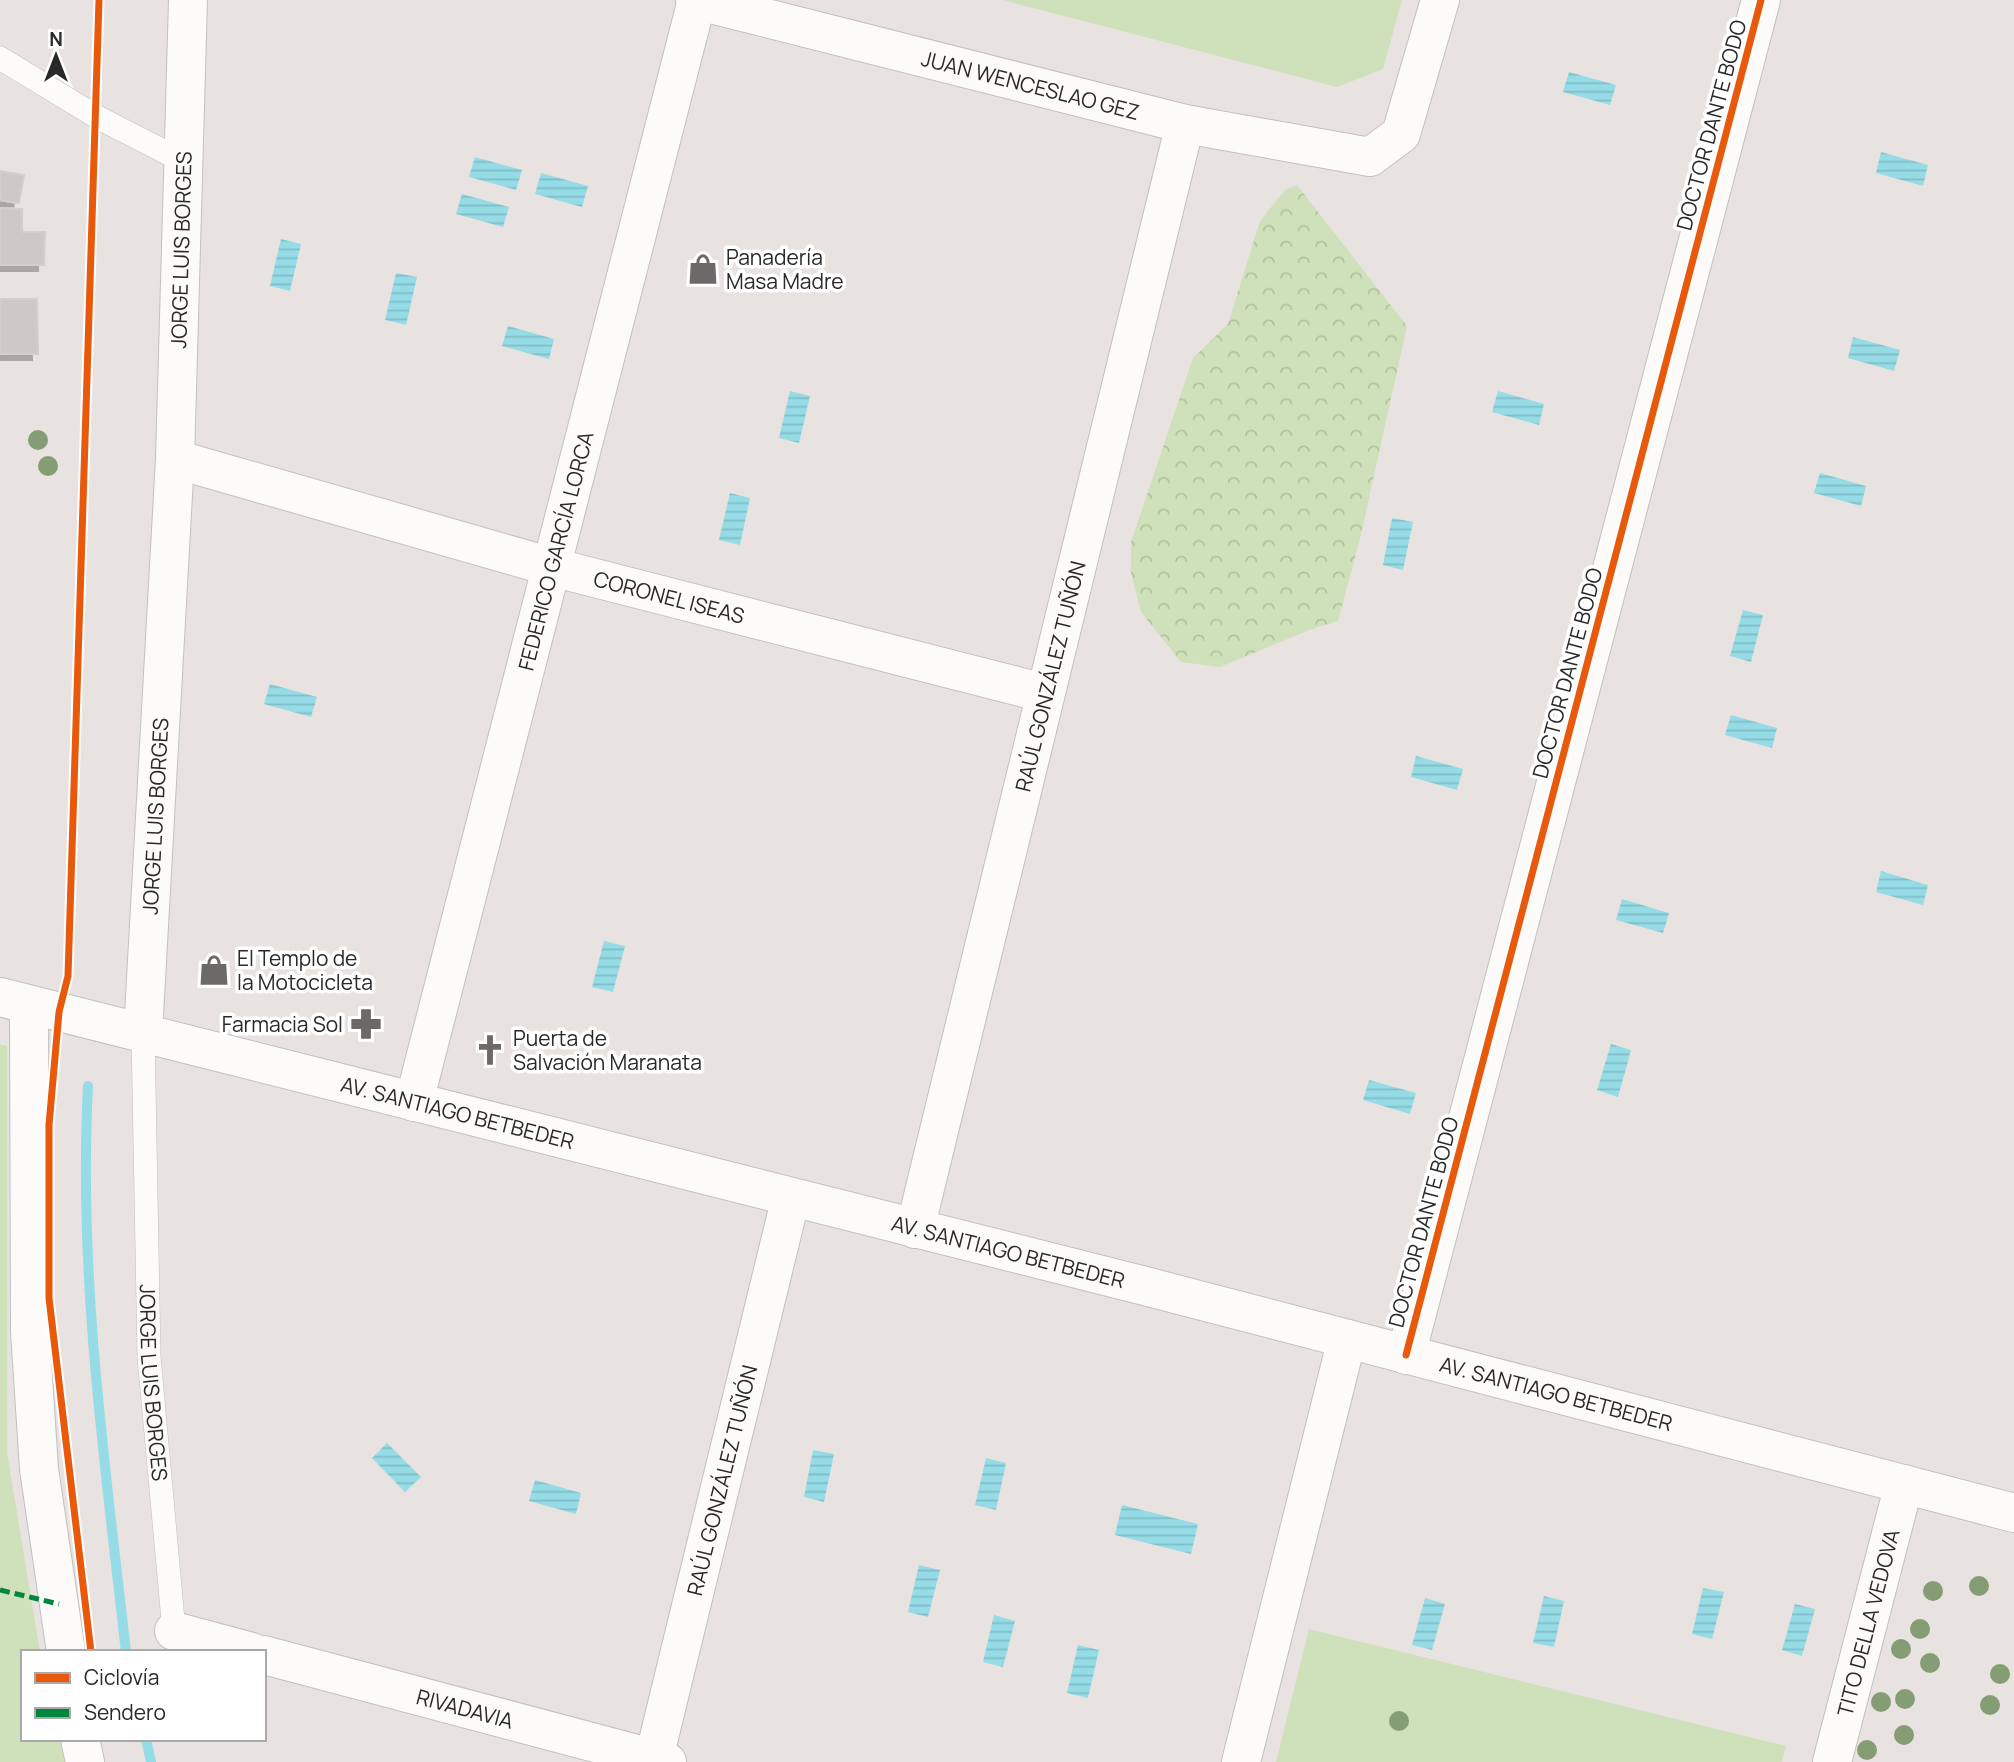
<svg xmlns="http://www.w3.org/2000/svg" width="2014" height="1762" font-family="Manrope,sans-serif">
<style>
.grass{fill:#cfe1ba}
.forest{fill:url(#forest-crowns)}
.water{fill:url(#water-rules)}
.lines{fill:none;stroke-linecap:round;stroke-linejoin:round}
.stream{stroke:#95dce7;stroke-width:10}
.building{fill:#cdc9c6;stroke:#d3cfcc;stroke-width:2;filter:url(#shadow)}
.service-casing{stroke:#c2c0c1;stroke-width:24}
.minor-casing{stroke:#c2c0c1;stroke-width:40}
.secondary-casing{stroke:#c2c0c1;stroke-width:40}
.service{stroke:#fcfbfa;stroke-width:23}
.minor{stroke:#fcfbfa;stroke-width:38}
.secondary{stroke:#fcfbfa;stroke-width:38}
.quiet{stroke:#00873e;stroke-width:5;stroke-dasharray:10 5;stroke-linecap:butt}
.cycleway-casing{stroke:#fff;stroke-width:11}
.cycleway{stroke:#e8590c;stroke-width:7}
.tree{fill:#859d74}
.labels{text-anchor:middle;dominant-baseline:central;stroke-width:7;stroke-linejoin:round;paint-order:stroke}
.street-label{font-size:21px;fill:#292929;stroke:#fff}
.poi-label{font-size:21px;fill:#292929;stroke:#fff;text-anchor:start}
</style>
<defs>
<pattern id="forest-crowns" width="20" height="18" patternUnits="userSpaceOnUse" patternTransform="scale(1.75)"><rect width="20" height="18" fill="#cfe1ba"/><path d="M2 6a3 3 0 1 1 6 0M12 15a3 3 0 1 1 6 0" fill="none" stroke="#b2c1a0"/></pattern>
<pattern id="water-rules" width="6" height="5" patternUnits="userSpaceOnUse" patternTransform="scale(1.75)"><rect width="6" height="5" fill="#95dce7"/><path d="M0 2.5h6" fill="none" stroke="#80bdc6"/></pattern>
<filter id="shadow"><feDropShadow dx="-6" dy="6" stdDeviation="0" flood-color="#0004"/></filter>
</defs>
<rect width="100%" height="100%" fill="#e8e3e0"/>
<g class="grass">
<polygon points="1003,0 1402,0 1383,69 1337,87"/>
<polygon points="0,1044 7,1046 7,1452 40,1652 23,1652 23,1739 60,1739 65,1762 0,1762"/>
<polygon points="1309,1629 1786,1746 1782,1762 1276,1762"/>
</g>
<polygon class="forest" points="1297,185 1407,326 1360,539 1338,621 1309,630 1220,667 1181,662 1141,612 1131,573 1131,542 1193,358 1228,324 1260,221 1285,190"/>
<g class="water">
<polygon points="1569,72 1616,85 1610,105 1563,92"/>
<polygon points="1881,152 1928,165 1923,186 1876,173"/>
<polygon points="475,157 522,170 516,190 469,177"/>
<polygon points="541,173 588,186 582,207 535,194"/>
<polygon points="462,194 509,207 503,227 456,214"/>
<polygon points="281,239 301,244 290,291 270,286"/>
<polygon points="396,273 417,277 406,325 385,320"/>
<polygon points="508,326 554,339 549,359 502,346"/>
<polygon points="1853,337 1900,350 1894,371 1848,358"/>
<polygon points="790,391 810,396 799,443 779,438"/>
<polygon points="1498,391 1544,404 1539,425 1492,412"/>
<polygon points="1820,473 1866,486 1861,506 1814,493"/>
<polygon points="730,493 750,498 740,545 719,540"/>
<polygon points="1392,518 1413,522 1403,570 1383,565"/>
<polygon points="1743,610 1763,615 1751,662 1730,656"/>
<polygon points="270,684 317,697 311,717 264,704"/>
<polygon points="1731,715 1777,728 1772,748 1725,735"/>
<polygon points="1416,756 1463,769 1457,790 1411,777"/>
<polygon points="1881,871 1928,885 1923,905 1876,892"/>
<polygon points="1622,899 1669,913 1663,933 1616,920"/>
<polygon points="604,941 625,946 613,992 592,987"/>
<polygon points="1611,1044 1631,1050 1618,1097 1597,1090"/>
<polygon points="1369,1080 1416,1093 1410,1114 1363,1100"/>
<polygon points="387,1443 421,1477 405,1492 372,1458"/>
<polygon points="813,1450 834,1454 824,1502 804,1497"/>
<polygon points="986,1458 1006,1463 996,1510 975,1505"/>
<polygon points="535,1480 581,1493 576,1514 529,1501"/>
<polygon points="1122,1505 1198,1524 1191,1554 1115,1535"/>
<polygon points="919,1565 940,1570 928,1617 908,1612"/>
<polygon points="1703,1588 1724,1592 1712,1639 1692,1634"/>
<polygon points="1544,1596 1564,1601 1554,1647 1533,1643"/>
<polygon points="1425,1598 1445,1604 1432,1650 1412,1645"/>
<polygon points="1795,1604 1815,1609 1802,1656 1782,1650"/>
<polygon points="994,1615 1015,1621 1003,1667 983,1662"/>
<polygon points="1078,1645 1099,1650 1088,1698 1067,1693"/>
</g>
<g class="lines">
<g class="stream">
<path d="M88 1086C78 1275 105 1464 126 1652"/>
<polyline points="146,1739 151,1762"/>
</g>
</g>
<g class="building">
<polygon points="0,171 24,175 19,203 0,200"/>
<polygon points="0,208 22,209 22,232 45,232 44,265 0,265"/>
<polygon points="0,299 37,299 38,354 0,354"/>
</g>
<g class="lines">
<defs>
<g id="service">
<polyline points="0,58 97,117 183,161"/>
<path id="s1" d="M143 1033 149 1357 174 1631"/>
</g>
<g id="minor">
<path id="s2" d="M695 0 1185 124 1370 157 1401 134 1440 0"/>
<path id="s3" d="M175 459 552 567 1044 693"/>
<polyline points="29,1005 30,1331 39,1469 66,1652"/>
<path id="s4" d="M143 1033 175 459 188 0"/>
<path id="s5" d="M414 1102 697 0"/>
<path id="s6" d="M915 1229 1185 124"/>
<polyline points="1406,1355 1761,0"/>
<polyline points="174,1631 252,1652"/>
<path id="s7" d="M264 1655 667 1762"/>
<polyline points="80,1739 85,1762"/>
<path id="s8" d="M653 1762 791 1197"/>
<polyline points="1241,1762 1347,1339"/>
<path id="s9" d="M1832 1762 1904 1484"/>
</g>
<g id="secondary">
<path id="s10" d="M0 997 1145 1286 2014 1513"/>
</g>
</defs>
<use href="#service" class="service-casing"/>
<use href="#minor" class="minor-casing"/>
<use href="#secondary" class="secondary-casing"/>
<use href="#service" class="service"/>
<use href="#minor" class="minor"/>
<use href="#secondary" class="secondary"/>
<polyline class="quiet" points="0,1590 59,1604"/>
<defs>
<g id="cycleway">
<polyline points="1406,1355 1761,0"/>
<polyline points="91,1652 49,1298 49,1125 59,1012 68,976 99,0"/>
</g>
</defs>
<use href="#cycleway" class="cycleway-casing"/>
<use href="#cycleway" class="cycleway"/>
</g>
<g class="tree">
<circle cx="38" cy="440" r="10"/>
<circle cx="48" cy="466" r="10"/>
<circle cx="1979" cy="1586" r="10"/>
<circle cx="1933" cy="1591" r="10"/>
<circle cx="1920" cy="1629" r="10"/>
<circle cx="1901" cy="1649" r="10"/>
<circle cx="1930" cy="1663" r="10"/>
<circle cx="2000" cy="1674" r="10"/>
<circle cx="1905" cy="1699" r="10"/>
<circle cx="1881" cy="1702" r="10"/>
<circle cx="1990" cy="1705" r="10"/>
<circle cx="1399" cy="1721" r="10"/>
<circle cx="1904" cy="1735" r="10"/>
<circle cx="1867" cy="1750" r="10"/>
</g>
<defs>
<symbol id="shop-bare" viewBox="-9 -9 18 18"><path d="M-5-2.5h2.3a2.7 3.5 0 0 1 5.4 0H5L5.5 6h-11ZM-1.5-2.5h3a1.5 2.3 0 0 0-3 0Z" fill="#6c6a69" stroke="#fff" stroke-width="2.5" paint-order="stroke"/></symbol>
<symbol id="pharmacy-bare" viewBox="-9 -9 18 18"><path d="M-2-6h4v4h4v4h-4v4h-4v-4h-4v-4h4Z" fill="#6c6a69" stroke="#fff" stroke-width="2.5" paint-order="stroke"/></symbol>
<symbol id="church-bare" viewBox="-9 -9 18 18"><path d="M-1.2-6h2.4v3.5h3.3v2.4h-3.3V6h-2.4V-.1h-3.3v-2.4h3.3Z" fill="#6c6a69" stroke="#fff" stroke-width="2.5" paint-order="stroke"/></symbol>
</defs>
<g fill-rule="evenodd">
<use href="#shop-bare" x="681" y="247" width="44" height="44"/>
<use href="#shop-bare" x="192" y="948" width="44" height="44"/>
<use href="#pharmacy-bare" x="344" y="1002" width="44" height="44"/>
<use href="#church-bare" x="468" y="1028" width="44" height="44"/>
</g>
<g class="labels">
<g class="street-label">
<text stroke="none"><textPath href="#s2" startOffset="346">JUAN WENCESLAO GEZ</textPath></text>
<text transform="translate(1711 125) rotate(-75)">DOCTOR DANTE BODO</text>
<text stroke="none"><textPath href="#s4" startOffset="784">JORGE LUIS BORGES</textPath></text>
<text stroke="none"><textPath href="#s5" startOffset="569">FEDERICO GARCÍA LORCA</textPath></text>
<text stroke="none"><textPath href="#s3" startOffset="513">CORONEL ISEAS</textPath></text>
<text transform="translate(1567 673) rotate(-75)">DOCTOR DANTE BODO</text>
<text stroke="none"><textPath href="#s6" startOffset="569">RAÚL GONZÁLEZ TUÑÓN</textPath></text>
<text stroke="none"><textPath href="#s4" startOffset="217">JORGE LUIS BORGES</textPath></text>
<text stroke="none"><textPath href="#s10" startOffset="472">AV. SANTIAGO BETBEDER</textPath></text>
<text transform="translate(1423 1222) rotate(-75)">DOCTOR DANTE BODO</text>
<text stroke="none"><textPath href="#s10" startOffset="1040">AV. SANTIAGO BETBEDER</textPath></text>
<text stroke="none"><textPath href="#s1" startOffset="350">JORGE LUIS BORGES</textPath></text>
<text stroke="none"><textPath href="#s10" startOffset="1606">AV. SANTIAGO BETBEDER</textPath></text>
<text stroke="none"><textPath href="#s8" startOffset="290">RAÚL GONZÁLEZ TUÑÓN</textPath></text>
<text stroke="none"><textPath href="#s9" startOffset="144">TITO DELLA VEDOVA</textPath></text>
<text stroke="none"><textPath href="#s7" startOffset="208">RIVADAVIA</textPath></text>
</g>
<g class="poi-label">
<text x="726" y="257">Panadería<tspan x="726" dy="24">Masa Madre</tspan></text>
<text x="237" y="958">El Templo de<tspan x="237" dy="24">la Motocicleta</tspan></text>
<text x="343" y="1024" text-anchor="end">Farmacia Sol</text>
<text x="513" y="1038">Puerta de<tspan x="513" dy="24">Salvación Maranata</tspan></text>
</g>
</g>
<rect x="21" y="1650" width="245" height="91" fill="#ffffff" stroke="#a9a9a9" stroke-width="2"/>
<rect x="35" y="1673" width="35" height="10" fill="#e8590c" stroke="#a9a9a9" stroke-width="2"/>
<text x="84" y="1685" font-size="21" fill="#292929">Ciclovía</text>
<rect x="35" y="1708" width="35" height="10" fill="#00873e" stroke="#a9a9a9" stroke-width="2"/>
<text x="84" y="1720" font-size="21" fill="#292929">Sendero</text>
<g transform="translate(56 56)" stroke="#ffffff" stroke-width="5" paint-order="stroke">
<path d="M0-5L12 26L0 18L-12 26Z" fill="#292929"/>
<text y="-10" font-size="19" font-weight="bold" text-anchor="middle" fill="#292929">N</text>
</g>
</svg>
